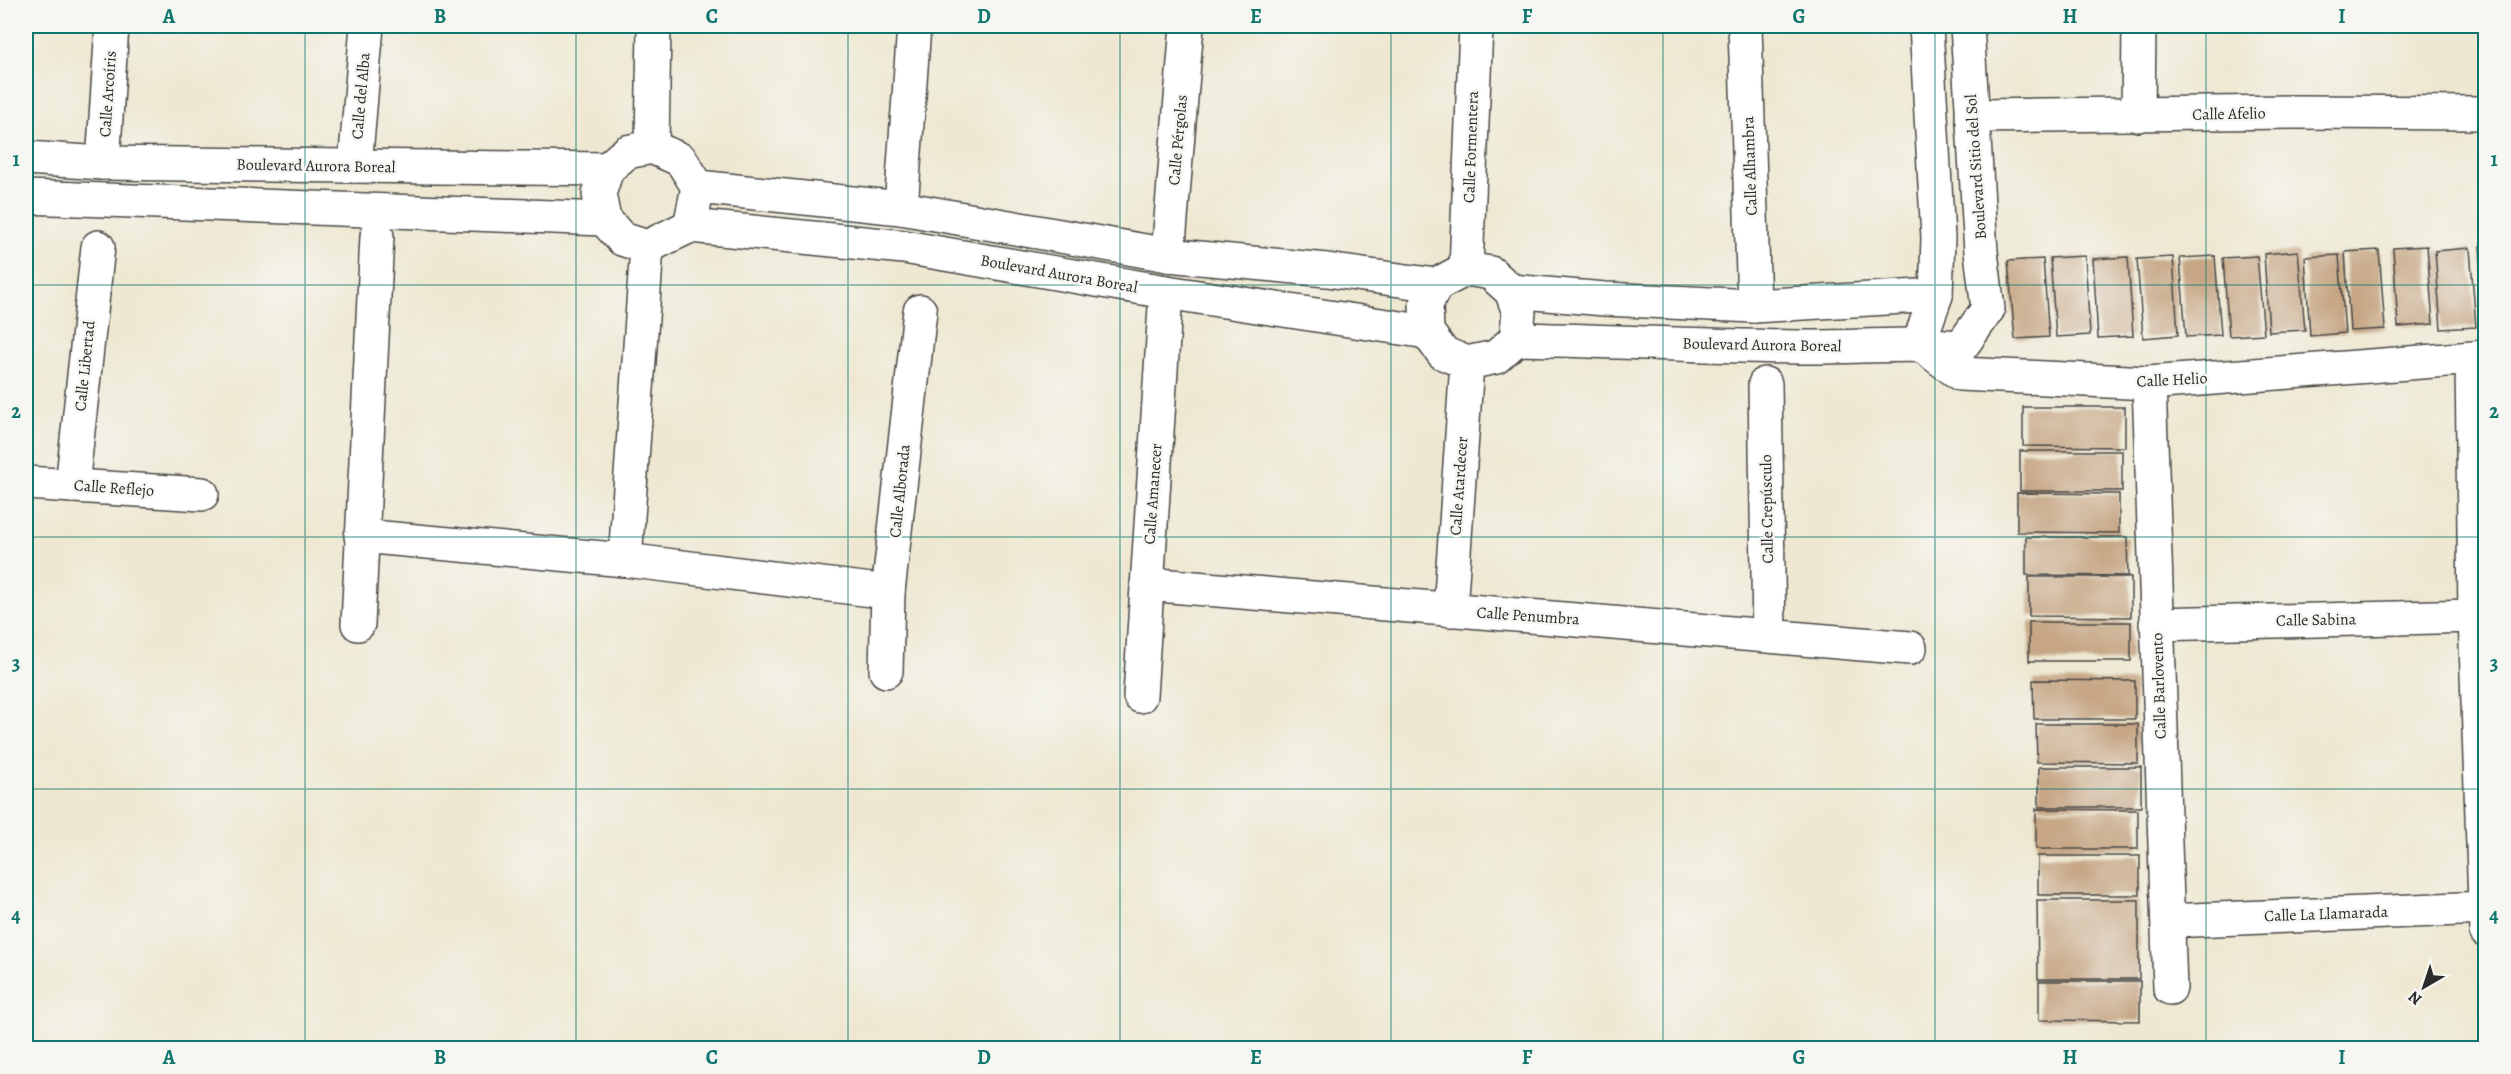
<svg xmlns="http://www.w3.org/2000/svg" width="2511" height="1074" font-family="Alegreya,serif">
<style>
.building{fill:#c6a684}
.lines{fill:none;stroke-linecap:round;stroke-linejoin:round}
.minor-casing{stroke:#484744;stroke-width:36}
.minor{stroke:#fff;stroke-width:33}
.grid{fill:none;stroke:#0f766e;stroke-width:1.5;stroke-opacity:0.55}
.labels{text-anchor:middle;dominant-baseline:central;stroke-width:5;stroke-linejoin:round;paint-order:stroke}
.street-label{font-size:16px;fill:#2b2b2b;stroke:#f6f6f2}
.neatline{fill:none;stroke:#0f766e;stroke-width:2}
.grid-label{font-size:20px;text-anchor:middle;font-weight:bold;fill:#0f766e}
</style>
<rect width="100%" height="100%" fill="#f6f6f2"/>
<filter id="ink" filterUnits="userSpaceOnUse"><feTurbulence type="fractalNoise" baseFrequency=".0167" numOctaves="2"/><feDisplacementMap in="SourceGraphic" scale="12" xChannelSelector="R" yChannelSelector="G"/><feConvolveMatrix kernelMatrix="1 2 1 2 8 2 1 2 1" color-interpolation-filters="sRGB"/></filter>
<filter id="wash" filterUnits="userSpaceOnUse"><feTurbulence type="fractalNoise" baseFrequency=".008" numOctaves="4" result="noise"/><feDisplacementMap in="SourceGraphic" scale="24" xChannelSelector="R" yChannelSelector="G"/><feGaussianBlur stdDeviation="1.35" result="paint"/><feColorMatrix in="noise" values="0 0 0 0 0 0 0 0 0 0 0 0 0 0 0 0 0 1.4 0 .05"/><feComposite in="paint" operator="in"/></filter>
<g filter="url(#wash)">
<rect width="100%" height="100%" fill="#eee8d2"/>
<g id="blocks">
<g class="building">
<polygon points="2427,246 2433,324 2398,327 2393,248"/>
<polygon points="2480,246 2486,246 2486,294 2484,294"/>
<polygon points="2470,248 2476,327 2441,329 2435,251"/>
<polygon points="2379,250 2385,329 2350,331 2345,252"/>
<polygon points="2298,251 2305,330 2269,332 2264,254"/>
<polygon points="2339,255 2345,333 2310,336 2305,257"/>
<polygon points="2085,256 2090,335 2056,337 2050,258"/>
<polygon points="2215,256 2221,335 2186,337 2180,258"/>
<polygon points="2257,256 2264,334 2229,336 2223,258"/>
<polygon points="2128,257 2133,336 2098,338 2093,259"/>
<polygon points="2173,257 2178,335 2143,338 2137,259"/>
<polygon points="2043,259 2049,337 2015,339 2008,261"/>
<polygon points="2023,407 2125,407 2125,447 2023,446"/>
<rect x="2020" y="451" width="102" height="40"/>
<polygon points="2017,493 2119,494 2119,533 2017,532"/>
<polygon points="2026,537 2127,537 2128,576 2026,575"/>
<polygon points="2029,577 2131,577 2131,617 2029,616"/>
<rect x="2029" y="622" width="102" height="39"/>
<polygon points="2033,680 2135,681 2135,719 2034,719"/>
<polygon points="2036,724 2138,724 2138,763 2037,762"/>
<rect x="2039" y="767" width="102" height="40"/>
<polygon points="2036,809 2138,810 2138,849 2036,849"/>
<rect x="2038" y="856" width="102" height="39"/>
<polygon points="2037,900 2139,900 2139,979 2038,979"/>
<polygon points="2039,981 2140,981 2140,1021 2039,1020"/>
</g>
</g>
</g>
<g filter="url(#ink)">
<use href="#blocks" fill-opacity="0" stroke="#484744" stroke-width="1.5"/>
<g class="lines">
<defs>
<g id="minor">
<polyline points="1745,26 1754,306"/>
<polyline points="2138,115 2139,26"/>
<polyline points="1972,116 2292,112 2486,113"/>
<polygon points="652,147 681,160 698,187 690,226 647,247 622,239 604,219 599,194 607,169 627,152"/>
<polyline points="652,147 654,26"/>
<polyline points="26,158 103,163 607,169"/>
<polyline points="103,163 112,26"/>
<polyline points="355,166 367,26"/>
<polyline points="698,187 901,208 1168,255 1327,270 1436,285"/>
<polyline points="26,197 604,219"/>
<polyline points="901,208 914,26"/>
<polyline points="690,226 904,247 1166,292 1427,332"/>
<polyline points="1168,255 1187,26"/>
<polygon points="1466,269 1491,273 1511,291 1519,312 1516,339 1496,357 1467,363 1443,353 1427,332 1426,304 1436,285"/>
<polyline points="1466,269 1476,26"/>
<polyline points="1511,291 1605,299 1754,306 1936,295 1938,238 1926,26"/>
<polyline points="1936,295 1919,343 1960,374 2149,383 2486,357"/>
<path d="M1516 339C1611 341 1706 346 1800 347 1854 348 1907 342 1961 347L1988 309 1981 252 1967 26"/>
<polyline points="2472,359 2475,616 2486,931"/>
<polyline points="2149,383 2170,988"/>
<polyline points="1765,384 1769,635"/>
<polyline points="26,483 202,494"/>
<polyline points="72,486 98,247"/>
<polyline points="361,536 625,560 888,592"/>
<polyline points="625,560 647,247"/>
<polyline points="1147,584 1910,648"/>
<polyline points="1450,610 1467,363"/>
<polyline points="358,624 377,236"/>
<polyline points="2156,624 2475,616"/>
<polyline points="886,671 888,592 920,311"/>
<polyline points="1140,696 1166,292"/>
<polyline points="2168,921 2485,908"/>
</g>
</defs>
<use href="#minor" class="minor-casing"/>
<use href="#minor" class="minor"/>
</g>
</g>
<path class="grid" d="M305 26V1048M576 26V1048M848 26V1048M1120 26V1048M1391 26V1048M1663 26V1048M1935 26V1048M2206 26V1048M26 285H2486M26 537H2486M26 789H2486"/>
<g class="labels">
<g class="street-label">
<text transform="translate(108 94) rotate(-86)">Calle Arcoíris</text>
<text transform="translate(361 96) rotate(-85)">Calle del Alba</text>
<text transform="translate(2229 114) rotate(-1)">Calle Afelio</text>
<text transform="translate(1178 140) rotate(-85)">Calle Pérgolas</text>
<text transform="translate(1471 147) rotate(-88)">Calle Formentera</text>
<text transform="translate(316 166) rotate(1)">Boulevard Aurora Boreal</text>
<text transform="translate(1750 166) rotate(-92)">Calle Alhambra</text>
<text transform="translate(1976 167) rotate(-94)">Boulevard Sitio del Sol</text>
<text transform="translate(1059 274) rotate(10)">Boulevard Aurora Boreal</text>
<text transform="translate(1762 345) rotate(1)">Boulevard Aurora Boreal</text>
<text transform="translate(85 366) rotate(-84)">Calle Libertad</text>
<text transform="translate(2172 380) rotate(-3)">Calle Helio</text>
<text transform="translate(1459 486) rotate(-86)">Calle Atardecer</text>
<text transform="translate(114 488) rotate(4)">Calle Reflejo</text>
<text transform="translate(900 491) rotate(-84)">Calle Alborada</text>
<text transform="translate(1153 494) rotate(-86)">Calle Amanecer</text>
<text transform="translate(1767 509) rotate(-91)">Calle Crepúsculo</text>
<text transform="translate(1528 616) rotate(4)">Calle Penumbra</text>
<text transform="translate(2316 620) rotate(-1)">Calle Sabina</text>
<text transform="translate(2159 686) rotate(-92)">Calle Barlovento</text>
<text transform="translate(2326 914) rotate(-2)">Calle La Llamarada</text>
</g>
</g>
<rect width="2511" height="1074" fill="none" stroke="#f6f6f2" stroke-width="66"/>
<g transform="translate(2424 987) rotate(219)" stroke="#f6f6f2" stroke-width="4.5" paint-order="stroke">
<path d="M0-4.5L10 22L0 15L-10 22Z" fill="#2b2b2b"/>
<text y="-9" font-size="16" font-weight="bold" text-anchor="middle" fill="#2b2b2b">N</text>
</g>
<rect x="33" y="33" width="2445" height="1008" class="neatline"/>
<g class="grid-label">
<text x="169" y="23">A</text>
<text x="440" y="23">B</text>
<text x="712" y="23">C</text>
<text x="984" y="23">D</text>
<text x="1256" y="23">E</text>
<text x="1527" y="23">F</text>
<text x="1799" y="23">G</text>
<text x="2070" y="23">H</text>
<text x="2342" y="23">I</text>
<text x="16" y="166">1</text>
<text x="2494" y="166">1</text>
<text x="16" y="418">2</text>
<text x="2494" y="418">2</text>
<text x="16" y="670">3</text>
<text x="2494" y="670">3</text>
<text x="16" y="922">4</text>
<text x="2494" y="922">4</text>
<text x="169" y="1064">A</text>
<text x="440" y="1064">B</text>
<text x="712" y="1064">C</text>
<text x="984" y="1064">D</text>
<text x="1256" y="1064">E</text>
<text x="1527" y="1064">F</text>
<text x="1799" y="1064">G</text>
<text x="2070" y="1064">H</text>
<text x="2342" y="1064">I</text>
</g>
</svg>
